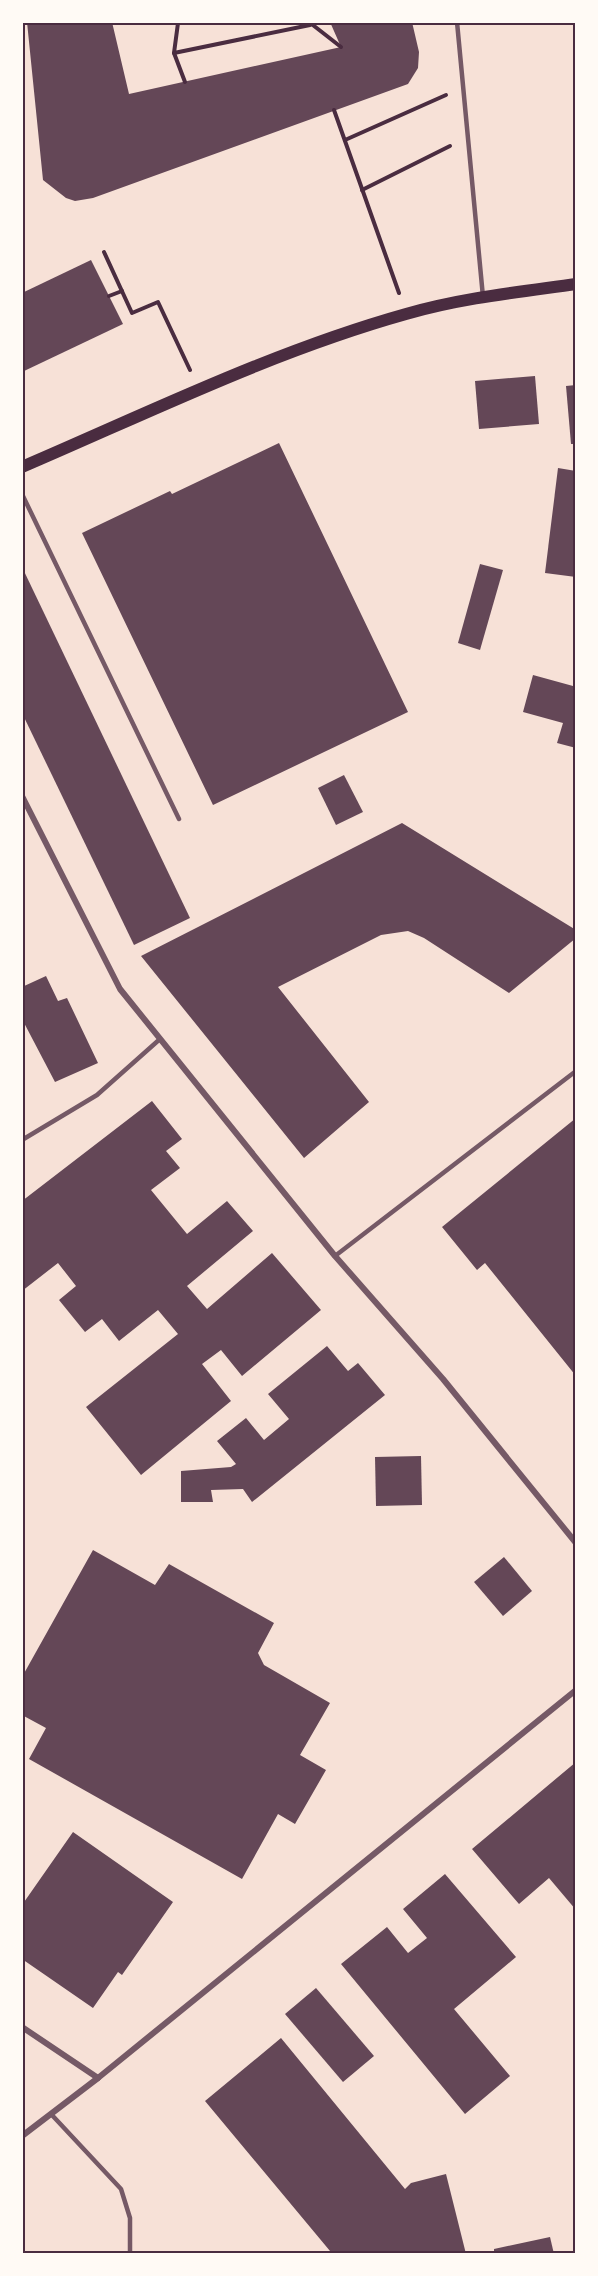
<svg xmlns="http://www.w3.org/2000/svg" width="598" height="2276" font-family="'Archivo Narrow',sans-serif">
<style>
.building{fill:#644757}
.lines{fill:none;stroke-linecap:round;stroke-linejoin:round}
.path{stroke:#4a2c40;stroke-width:4}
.service{stroke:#755966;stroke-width:4.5}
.minor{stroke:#755966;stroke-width:6}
.secondary{stroke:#4a2c40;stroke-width:12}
.neatline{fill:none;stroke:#4a2c40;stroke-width:2}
</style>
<rect width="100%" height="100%" fill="#f7e1d7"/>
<g class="building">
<polygon points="27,22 112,22 129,94 341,47 330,22 412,22 419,52 418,68 408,84 93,198 75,201 66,198 43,180"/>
<polygon points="91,260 123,324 22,372 22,293"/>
<polygon points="535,376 539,424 479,429 475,381"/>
<polygon points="576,385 576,444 571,444 566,386"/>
<polygon points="279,443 408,712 213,805 82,533 170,491 172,494"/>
<polygon points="558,468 576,471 576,577 545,573"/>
<polygon points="480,564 503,570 480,650 458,643"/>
<polygon points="22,567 190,918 134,945 22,713"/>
<polygon points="533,675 573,686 576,680 576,748 557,743 563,723 523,712"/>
<polygon points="344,775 363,812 336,825 318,788"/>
<polygon points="402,823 576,930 576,938 509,993 424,938 408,931 381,935 278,987 369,1102 304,1158 141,956"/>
<polygon points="46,976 58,1001 67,998 98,1063 55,1082 22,1019 22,987"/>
<polygon points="152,1101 182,1139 166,1151 180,1168 151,1190 187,1234 227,1201 253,1231 187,1286 207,1309 272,1253 321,1310 242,1376 221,1350 202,1364 231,1401 141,1475 86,1407 178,1334 158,1310 119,1341 102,1319 85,1332 59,1300 76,1286 58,1263 22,1291 22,1201"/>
<polygon points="576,1118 576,1376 485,1263 477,1270 442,1227"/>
<polygon points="327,1346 348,1371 358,1363 385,1395 252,1502 243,1489 211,1490 213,1502 181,1502 181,1471 231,1467 236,1464 217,1441 246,1418 264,1440 289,1419 268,1394"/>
<polygon points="421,1456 422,1505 376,1506 375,1457"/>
<polygon points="93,1550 155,1585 169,1564 274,1623 258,1653 264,1665 330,1703 300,1755 326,1770 295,1824 278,1814 242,1879 29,1759 46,1728 22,1715 22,1677"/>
<polygon points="504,1557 532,1591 503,1616 474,1582"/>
<polygon points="576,1762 576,1910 549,1878 519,1904 472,1849"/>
<polygon points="73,1832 173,1902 122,1975 118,1972 93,2008 22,1959 22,1905"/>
<polygon points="445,1874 516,1957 454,2009 510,2076 465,2114 341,1964 387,1927 408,1953 427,1938 403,1909"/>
<polygon points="316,1988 374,2056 343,2082 285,2014"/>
<polygon points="281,2038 405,2189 411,2183 446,2174 466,2254 328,2254 330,2251 205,2101"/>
<polygon points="550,2237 554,2254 494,2254 494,2249"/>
</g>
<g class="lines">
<g class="path">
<polyline points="309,22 341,47"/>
<polyline points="178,23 174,53 310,25"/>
<polyline points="174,53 185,82"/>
<polyline points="334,110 399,293"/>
<polyline points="345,140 446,95"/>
<polyline points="362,190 450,146"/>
<polyline points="104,252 132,313 158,302 190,370"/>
<polyline points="109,296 122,291"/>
</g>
<g class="service">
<polyline points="457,22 483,297"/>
<polyline points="22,494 179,819"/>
<polyline points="22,1140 97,1095 160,1039"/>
<polyline points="335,1256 576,1071"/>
<polyline points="51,2114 121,2189 130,2218 130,2254"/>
</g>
<g class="minor">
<polyline points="22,796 120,989 335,1256 443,1379 576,1543"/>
<polyline points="22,2027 98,2078"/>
<polyline points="22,2136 98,2078 576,1690"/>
</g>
<path class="secondary" d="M22 467C148 413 274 351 406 314 461 298 519 292 576 284"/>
</g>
<rect width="598" height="2276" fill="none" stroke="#fffaf5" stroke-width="48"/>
<rect x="24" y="24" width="550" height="2228" class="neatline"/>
</svg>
